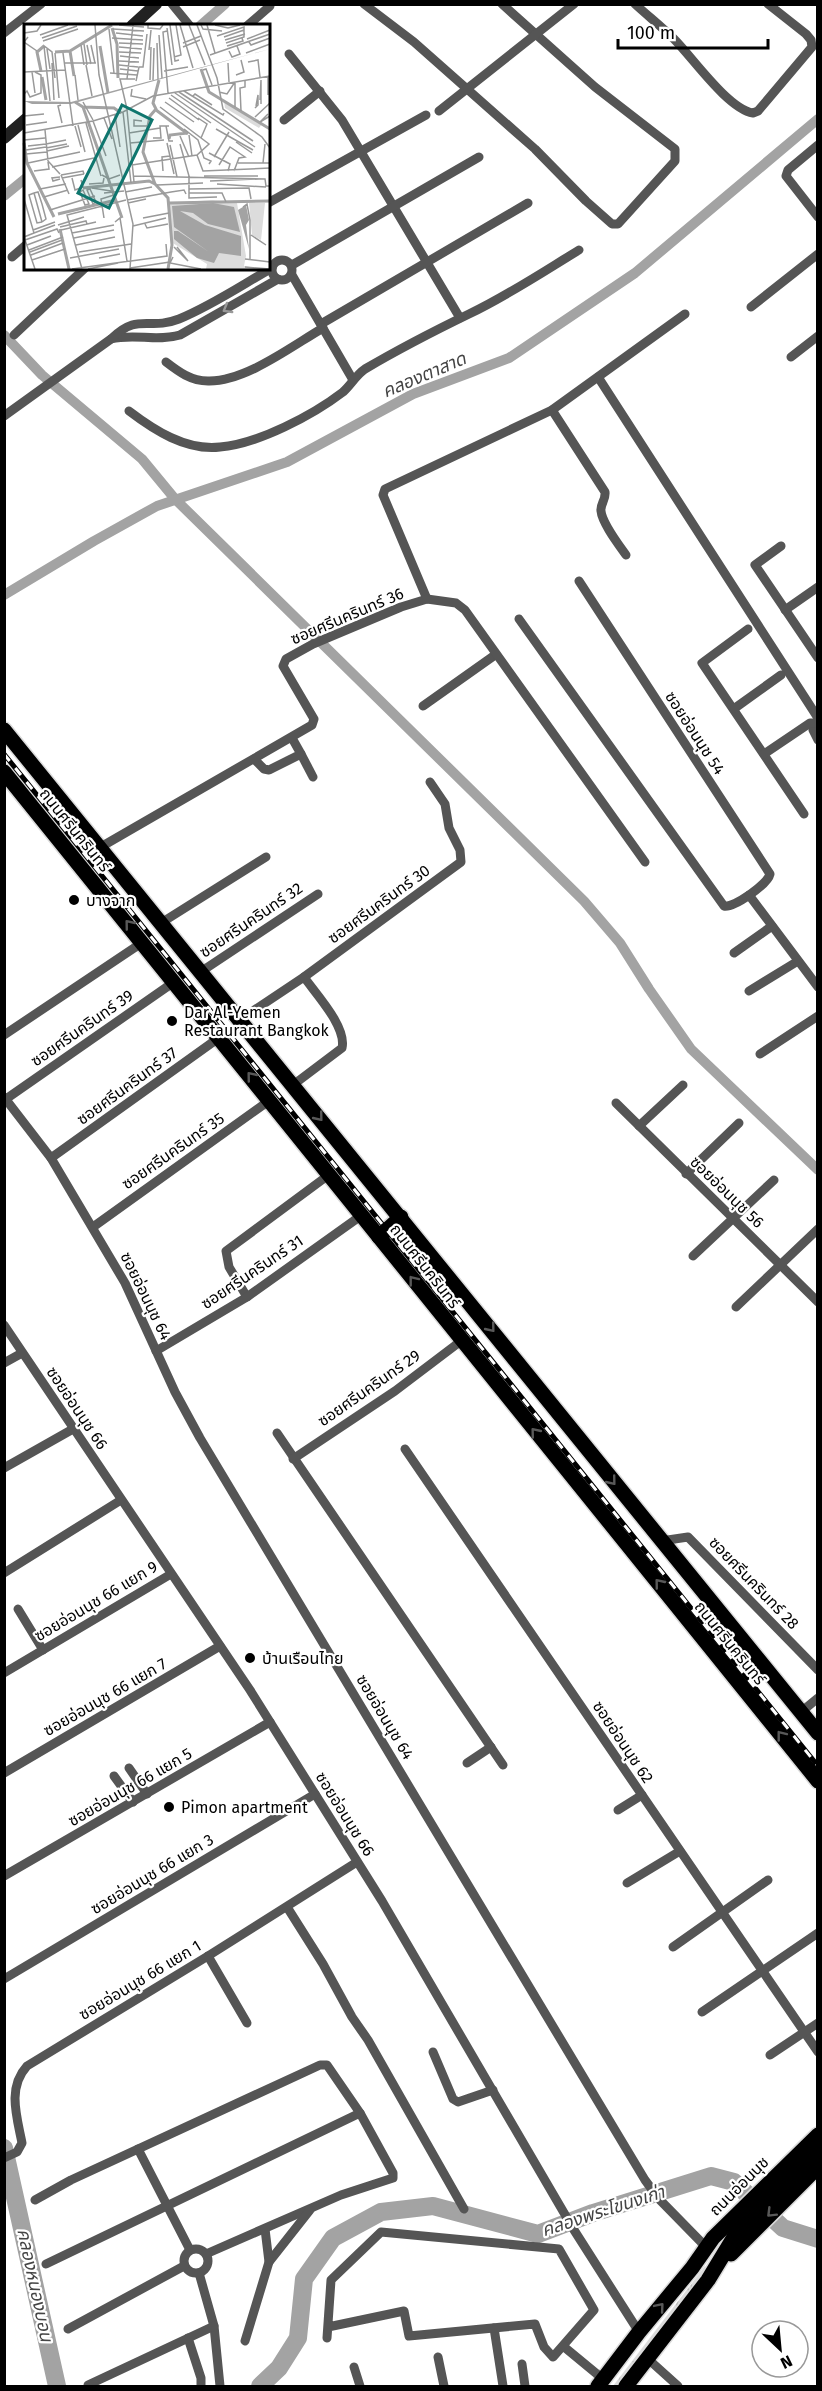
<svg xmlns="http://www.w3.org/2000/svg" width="822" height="2391" font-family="'Fira Sans','Noto Sans Thai',sans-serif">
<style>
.grass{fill:url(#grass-tufts)}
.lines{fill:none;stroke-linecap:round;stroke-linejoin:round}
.canal{stroke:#a3a3a3;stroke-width:10}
.river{stroke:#a3a3a3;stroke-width:18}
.primary-casing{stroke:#dbdbdb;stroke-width:18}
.street{stroke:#555;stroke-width:9}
.secondary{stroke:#222;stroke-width:12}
.primary{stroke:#000;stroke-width:15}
.rail-casing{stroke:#000;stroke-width:5}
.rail{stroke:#fff;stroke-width:3;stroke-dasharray:9;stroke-linecap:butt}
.oneway{stroke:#999}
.oneway2{stroke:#595959}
.poi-dot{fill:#000;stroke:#fff;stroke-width:2}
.labels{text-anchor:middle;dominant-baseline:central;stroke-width:4.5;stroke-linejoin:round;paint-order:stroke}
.street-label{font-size:16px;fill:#000;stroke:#fff}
.poi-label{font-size:16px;fill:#000;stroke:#fff;text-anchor:start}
.water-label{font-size:18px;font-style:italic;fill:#444;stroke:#fff}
.inset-river{fill:none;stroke:#a3a3a3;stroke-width:3}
.inset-road{fill:none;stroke:#999;stroke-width:1.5}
.view{fill:#0f766e;fill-opacity:0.15;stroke:#0f766e;stroke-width:3}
.inset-edge{fill:none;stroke:#000;stroke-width:3}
</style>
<defs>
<pattern id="grass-tufts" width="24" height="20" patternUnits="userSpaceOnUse" patternTransform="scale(1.5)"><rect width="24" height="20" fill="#dcdcdc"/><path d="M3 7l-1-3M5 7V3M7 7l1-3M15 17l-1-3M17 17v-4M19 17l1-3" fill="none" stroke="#bbb"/></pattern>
</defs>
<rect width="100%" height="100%" fill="#fff"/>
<polygon class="grass" points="705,2266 707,2268 623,2380 618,2386 613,2386"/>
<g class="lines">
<g class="canal">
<polyline points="200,26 225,4"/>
<polyline points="4,196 26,178"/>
<polyline points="4,335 42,375 142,459 175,499 584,901 620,943 649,989 691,1049 818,1170"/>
<polyline points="4,595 94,541 157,506 287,462 413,394 509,358 635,273 818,119"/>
</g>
<g class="river">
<polyline points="4,2148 57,2386"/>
<polyline points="260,2386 279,2368 298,2338 304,2279 333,2238 381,2212 433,2206 538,2234 593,2213 711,2176 734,2182 783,2228 818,2239"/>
</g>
<defs>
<g id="primary">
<polyline points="4,730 818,1733"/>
<polyline points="4,772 818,1781"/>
<polyline points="379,1237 401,1217"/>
<polyline points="735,2230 818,2151"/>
<polyline points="731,2254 818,2167"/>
<polyline points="598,2386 639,2332 692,2268 713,2238 818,2135"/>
<polyline points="626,2386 708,2280 742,2224"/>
</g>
</defs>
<use href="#primary" class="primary-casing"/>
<g class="street">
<polyline points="172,4 190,26"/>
<polyline points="364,4 414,42 535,149 586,201 612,224 618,224 675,161 675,149 595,87 502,4"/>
<path d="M635 4C648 16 662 27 674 39 693 58 728 109 753 113L758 111 812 47 811 40 806 34 768 4"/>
<polyline points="247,26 270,6"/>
<polyline points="4,33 41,4"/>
<polyline points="289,54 342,120 460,318"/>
<polyline points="439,111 574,4"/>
<polyline points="284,120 320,91"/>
<polyline points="818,145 788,170 786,176 818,217"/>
<polyline points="268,203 426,115"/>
<polyline points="12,257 26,245"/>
<circle cx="282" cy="270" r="10"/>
<polyline points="292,265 479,157"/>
<polyline points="292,275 353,380"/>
<polyline points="751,307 818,254"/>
<polyline points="321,324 528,203"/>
<polyline points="14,335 85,268"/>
<path d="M111 339C134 333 157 342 180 335L278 279"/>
<polyline points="791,357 818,336"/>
<path d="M166 362C179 372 191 381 208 381 245 382 292 346 323 328"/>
<polyline points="598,377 818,718"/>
<path d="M552 410 605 492C606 500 600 504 601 511 602 523 619 545 626 555"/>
<path d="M129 411C154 430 186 451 220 447 258 444 313 415 343 392 351 385 356 375 365 369 399 349 434 331 469 314 507 296 543 272 579 250"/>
<path d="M4 416 111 339C139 312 148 331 179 319 211 306 242 285 272 268"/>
<polyline points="781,546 755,565 818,658"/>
<polyline points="427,599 383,495 385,489 552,410 685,314"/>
<polyline points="785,610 818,587"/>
<path d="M519 619 724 906C734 908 768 884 770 874L579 581"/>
<polyline points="748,629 702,663 804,814"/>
<polyline points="423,706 495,655"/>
<polyline points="735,708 781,675"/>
<polyline points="818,720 813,730 818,740"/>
<polyline points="301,754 313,777"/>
<polyline points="764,754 810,723 815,723"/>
<polyline points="254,759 264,769 269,770 301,754 292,738"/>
<polyline points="99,848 312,725 314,719 283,666 286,659 313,644 401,607 427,599 456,603 465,610 645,862"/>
<polyline points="749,895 818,987"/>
<polyline points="161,923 266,857"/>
<polyline points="734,953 772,926"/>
<polyline points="202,971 318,894"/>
<polyline points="749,991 798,961"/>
<polyline points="241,1019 304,977 461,862 460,850 449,828 445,804 430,782"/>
<polyline points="4,1035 143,942"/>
<polyline points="760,1054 818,1016"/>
<path d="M293 1085 342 1048C347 1027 316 994 304 977"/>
<polyline points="4,1097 51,1158 125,1283 175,1392 200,1438 645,2180 659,2199 706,2247"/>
<polyline points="6,1099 174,982"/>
<polyline points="616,1103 818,1302"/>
<polyline points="639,1126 683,1085"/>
<polyline points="51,1158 220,1037"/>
<polyline points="686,1174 739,1123"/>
<polyline points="93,1227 270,1100"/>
<polyline points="693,1256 774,1180"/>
<polyline points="247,1297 229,1267 226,1251 330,1174"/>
<polyline points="736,1307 818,1229"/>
<polyline points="4,1325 250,1690 382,1901 574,2230 639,2332"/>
<polyline points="156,1351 247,1297 362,1215"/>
<polyline points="4,1363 22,1353"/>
<polyline points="277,1433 503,1765"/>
<polyline points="405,1449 818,2052"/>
<polyline points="293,1459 395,1391 461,1341"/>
<polyline points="4,1468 73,1429"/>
<polyline points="661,1541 688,1537 818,1670"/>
<polyline points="4,1573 121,1500"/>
<polyline points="18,1609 43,1650"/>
<polyline points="4,1673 171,1574"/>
<polyline points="801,1712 818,1698"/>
<polyline points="467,1763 491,1747"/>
<polyline points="129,1768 147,1794"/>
<polyline points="4,1773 220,1646"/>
<polyline points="114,1776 133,1802"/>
<polyline points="618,1810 642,1795"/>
<polyline points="4,1876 270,1722"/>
<polyline points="627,1883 680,1851"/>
<polyline points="287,1907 323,1964 352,2017 368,2040 464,2209"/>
<polyline points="673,1947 768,1880"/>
<polyline points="208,1956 247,2023"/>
<polyline points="4,1979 315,1794"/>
<polyline points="702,2012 818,1933"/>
<polyline points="433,2052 453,2099 458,2102 493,2090"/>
<polyline points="770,2055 818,2023"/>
<polyline points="138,2149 190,2250"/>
<path d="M4 2158 17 2152 22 2143C17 2117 7 2088 27 2066L208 1956 357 1862"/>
<polyline points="35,2200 71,2180 320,2065 327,2065 360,2113 393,2173 393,2178 341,2195 206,2254"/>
<circle cx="196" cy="2261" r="12"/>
<polyline points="269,2262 310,2210"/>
<polyline points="46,2264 360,2113"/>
<polyline points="199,2273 214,2326 220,2386"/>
<polyline points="494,2328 503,2386"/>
<polyline points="68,2329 184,2266"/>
<polyline points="188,2338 201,2378 201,2386"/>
<polyline points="327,2338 331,2280 381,2232 559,2249 594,2310 553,2357 544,2347 535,2324 409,2336 404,2311 328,2327"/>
<polyline points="245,2341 269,2262 265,2229"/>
<polyline points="563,2346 603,2379"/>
<polyline points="438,2357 444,2386"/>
<polyline points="648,2359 678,2386"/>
<polyline points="522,2364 525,2386"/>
<polyline points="354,2367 360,2386"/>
<polyline points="88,2385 214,2326"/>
</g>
<g class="secondary">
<polyline points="132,26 156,4"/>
<polyline points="4,138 26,119"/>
</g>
<use href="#primary" class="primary"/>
<defs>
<polyline id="rail" points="4,754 818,1766"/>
</defs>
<use href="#rail" class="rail-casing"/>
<use href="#rail" class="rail"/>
</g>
<defs><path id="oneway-chevron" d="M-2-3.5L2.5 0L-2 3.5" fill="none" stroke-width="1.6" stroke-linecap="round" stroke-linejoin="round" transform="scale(1.5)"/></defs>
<use class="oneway" href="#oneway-chevron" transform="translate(227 309) rotate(150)"/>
<g class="oneway2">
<use href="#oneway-chevron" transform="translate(129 924) rotate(-129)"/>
<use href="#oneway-chevron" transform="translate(251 1076) rotate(-129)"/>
<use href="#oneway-chevron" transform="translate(319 1117) rotate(51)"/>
<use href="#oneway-chevron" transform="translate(413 1280) rotate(-128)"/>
<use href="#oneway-chevron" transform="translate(491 1328) rotate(51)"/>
<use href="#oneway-chevron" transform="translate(535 1432) rotate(-129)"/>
<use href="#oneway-chevron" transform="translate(612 1481) rotate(51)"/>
<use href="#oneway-chevron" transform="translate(659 1583) rotate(-129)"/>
<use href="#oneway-chevron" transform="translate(781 1735) rotate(-128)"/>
<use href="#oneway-chevron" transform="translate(771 2213) rotate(135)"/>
<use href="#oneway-chevron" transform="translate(660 2307) rotate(-50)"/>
</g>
<g class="poi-dot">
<circle cx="74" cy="900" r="6"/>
<circle cx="172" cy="1021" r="6"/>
<circle cx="250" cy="1658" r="6"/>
<circle cx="169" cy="1807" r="6"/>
</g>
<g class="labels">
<g class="street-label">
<text transform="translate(347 616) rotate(-23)">ซอยศรีนครินทร์ 36</text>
<text transform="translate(695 733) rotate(57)">ซอยอ่อนนุช 54</text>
<text transform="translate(75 830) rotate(51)">ถนนศรีนครินทร์</text>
<text transform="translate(379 904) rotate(-36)">ซอยศรีนครินทร์ 30</text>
<text transform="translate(251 920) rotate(-34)">ซอยศรีนครินทร์ 32</text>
<text transform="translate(82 1028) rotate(-35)">ซอยศรีนครินทร์ 39</text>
<text transform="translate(127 1086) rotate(-36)">ซอยศรีนครินทร์ 37</text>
<text transform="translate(173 1151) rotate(-35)">ซอยศรีนครินทร์ 35</text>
<text transform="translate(727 1192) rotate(44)">ซอยอ่อนนุช 56</text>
<text transform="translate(425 1266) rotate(52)">ถนนศรีนครินทร์</text>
<text transform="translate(252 1272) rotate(-34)">ซอยศรีนครินทร์ 31</text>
<text transform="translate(146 1296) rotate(64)">ซอยอ่อนนุช 64</text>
<text transform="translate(369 1388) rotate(-35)">ซอยศรีนครินทร์ 29</text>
<text transform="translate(77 1408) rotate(56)">ซอยอ่อนนุช 66</text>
<text transform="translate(754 1583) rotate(46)">ซอยศรีนครินทร์ 28</text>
<text transform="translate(96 1601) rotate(-31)">ซอยอ่อนนุช 66 แยก 9</text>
<text transform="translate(730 1643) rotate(51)">ถนนศรีนครินทร์</text>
<text transform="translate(105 1697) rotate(-30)">ซอยอ่อนนุช 66 แยก 7</text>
<text transform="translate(385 1717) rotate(59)">ซอยอ่อนนุช 64</text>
<text transform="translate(623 1742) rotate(56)">ซอยอ่อนนุช 62</text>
<text transform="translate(130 1787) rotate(-30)">ซอยอ่อนนุช 66 แยก 5</text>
<text transform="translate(345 1814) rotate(58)">ซอยอ่อนนุช 66</text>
<text transform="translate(152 1874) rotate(-31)">ซอยอ่อนนุช 66 แยก 3</text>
<text transform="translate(140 1980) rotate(-31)">ซอยอ่อนนุช 66 แยก 1</text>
<text transform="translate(739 2186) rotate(-45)">ถนนอ่อนนุช</text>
</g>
<g class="poi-label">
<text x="86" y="900">บางจาก</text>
<text x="184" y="1012">Dar Al-Yemen<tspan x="184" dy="18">Restaurant Bangkok</tspan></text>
<text x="262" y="1658">บ้านเรือนไทย</text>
<text x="181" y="1807">Pimon apartment</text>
</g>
<g class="water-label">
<text transform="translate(424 375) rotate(-23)">คลองตาสาด</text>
<text transform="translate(603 2211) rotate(-18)">คลองพระโขนงเก่า</text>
<text transform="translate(35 2285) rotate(78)">คลองหนองบอน</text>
</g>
</g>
<g transform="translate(24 24)">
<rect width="246" height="246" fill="#fff"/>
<path d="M200 77 238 100 235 104 201 84ZM225 179H241L237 216 228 211Z" fill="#dcdcdc"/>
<path d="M188 176 213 179 222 232 220 242 236 245H182L183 240 147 218 145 179Z" fill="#dcdcdc"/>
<path d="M246 25 47 80H8L0 77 47 78ZM189 179 210 183 216 208 184 200 169 189 156 187 181 201 217 212V232L195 229 190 239 173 234 150 215V207H154L185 228 150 203 148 182ZM222 181 225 196 222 201 225 225 214 186Z" fill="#a3a3a3"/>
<path class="inset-river" d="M88 4 93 20 94 54M76 22 84 69M46 27 50 52M31 28 46 27 88 1M177 45 185 68 246 105M17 47 13 28 20 22M18 53 22 76M135 56 129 79 132 85 126 92 119 128 131 160 144 174 148 221 144 245M51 78 59 83 90 84 97 89M59 83 98 194M132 86 164 110M145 115 146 111 163 109M0 119 3 139 30 193M59 164 125 157 131 160M145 179 246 177M34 190 92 176M36 205 45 245"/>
<path class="inset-road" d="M71 1 75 51 109 200 106 245M95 1 120 3M124 1V4L136 5 139 1M146 1 151 37 155 36M156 1 169 44M165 1 181 41M173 1 193 54 199 85 238 113 246 124M177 1 179 5 198 7M183 1 191 29M191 1 204 4 216 1M143 4 148 41M85 5 90 49M89 5 120 7M143 7 139 8 144 69M0 9 13 7 17 1M92 9 119 12M16 11 44 1M135 11 138 54M193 12 220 3V13L202 19M4 13 0 18 13 27M200 13 220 6M18 14 53 2M88 14 119 16M223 15 246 6M201 16 221 10M19 17 54 5M225 18 227 21 246 14M95 19 119 20M133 19 134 55M159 19 177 12M60 20 63 41M57 21 60 41M63 21 67 40M67 21 71 39M203 22 219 17 218 14M95 23 118 25M159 23 176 16M23 25 26 45M125 26 127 6M205 27 208 33 216 30 213 22M95 28 117 29M31 29 35 74M39 29 49 102M222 29 246 20M186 31 246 10M96 32 115 34M150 33 157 31 152 1M95 37 115 38M224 38 234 36 236 53M28 39 30 76M41 39H72M204 39 205 58M62 41 68 72M95 41 114 43M96 45 114 47M179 46 182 45 188 61M140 47 164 43M0 48 42 46M8 48 11 69M86 49 113 51M51 51 54 76M212 51 220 48 217 36M244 52V71M103 55 109 1M126 56 127 23M129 56 130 24M112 57 115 43H119L123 10M211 59V83M108 65 107 72 122 75M160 67 199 91 200 89M155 68 229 117M195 68 203 70 211 58M151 69 231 123M0 70 3 67 6 73 17 69V51L11 48M147 71 187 99M169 72 171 70 188 81M145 74 175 96M236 76 237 56V80M26 77 20 22 28 28 31 54M59 78 69 96M141 78 170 98M37 81 34 82 38 99M231 84 234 81V71L232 82M103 85 96 55H111M103 86 110 158M217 87 216 64 221 63V56M99 88 107 159M244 90 236 98 246 92M91 91 96 123M0 92 20 90M231 93 246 79M80 94 88 115M174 94 183 100 177 114M69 97 82 132M118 97 110 96V102H123M62 99 77 152M2 101 23 98M54 101 61 128M51 102 57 123M142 102 145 117H149M160 105 174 116 180 134 187 137 185 140M192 105 229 126M21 106 24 137 36 150M0 109 69 97 99 88 129 72 246 52M105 109 136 104M165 111 168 132M156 112 165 133M129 114H137L136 102H145M0 116 21 114M212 118 228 129M106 119 140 116M143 119 150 150M22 120 42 116M156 120 165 152V174L193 173M146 121 153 153M4 122 22 120M22 124 43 120M2 126 22 123M23 127 45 122M185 129 206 140 204 147M2 130 23 128M173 131 179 147 246 144M190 133 205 108M4 139 56 128M214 139H246V132M239 139 241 120M108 141 173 131 185 120 136 83M195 141 206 123 221 133 215 134 210 147M28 143 70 134M10 147 25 145 24 138M139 147 138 133 146 132M37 151 45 170M37 151 59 147 60 150M78 151 85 155 96 151M110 152 241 155 242 162H246M180 152H234M36 153 28 154 29 157 36 155M38 154 60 150M48 154 51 166 59 163 57 156M186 157 235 155M65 160 79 159 80 154M193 160 242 163M133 161 179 159M68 164 87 167M16 165 42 160M66 165 72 178 69 180 63 166ZM165 165 225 164 227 175M59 166 65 180 61 181 56 168ZM101 168 128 163M10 169 5 171 13 199 18 198M10 169 14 168 18 180 22 195 18 198M10 169 18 198M80 169 100 167M165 169H198L202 178M20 173 44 166M0 175 10 209 0 213 11 245M103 176 147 168 160 166 162 170M104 179 122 175M219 183 223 180 226 196V236M26 186 71 172M80 194 77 175 90 171M119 194 145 189M91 198 96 194 103 237M121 200 123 204 144 200M34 201 60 193M109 202 142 194M36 203 62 197 63 200M9 206 31 198M37 206 72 198M10 209 31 201M48 209 90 201M227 211 242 221M50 214 90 206M1 216 33 205 35 209M3 221 27 212M52 221 91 213M150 223 164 237 153 223M5 226 39 213M6 228 38 216M55 228 107 220M7 231 39 219M149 233 146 239 177 245M46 234 95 225M75 234 96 230M221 235 246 238M8 236 41 225M107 237 143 232 142 220M221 243 246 245M106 244 146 238M48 245 106 237M58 245 43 191 102 176M64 245 94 239"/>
<path class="view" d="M98 81 128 96 85 184 54 169Z"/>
<rect width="246" height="246" class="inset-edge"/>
</g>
<rect width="822" height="2391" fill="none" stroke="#000000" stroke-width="12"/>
<g transform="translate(780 2349) rotate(154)"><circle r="28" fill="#ffffff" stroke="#999999" stroke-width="1.5"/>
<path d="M0-4.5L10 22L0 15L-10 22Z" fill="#000000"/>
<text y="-9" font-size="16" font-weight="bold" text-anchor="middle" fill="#000000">N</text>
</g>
<path d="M618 39v9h150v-9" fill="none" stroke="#000000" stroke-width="3"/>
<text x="627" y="39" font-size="18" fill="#000000" stroke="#ffffff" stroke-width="4.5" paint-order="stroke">100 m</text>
</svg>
